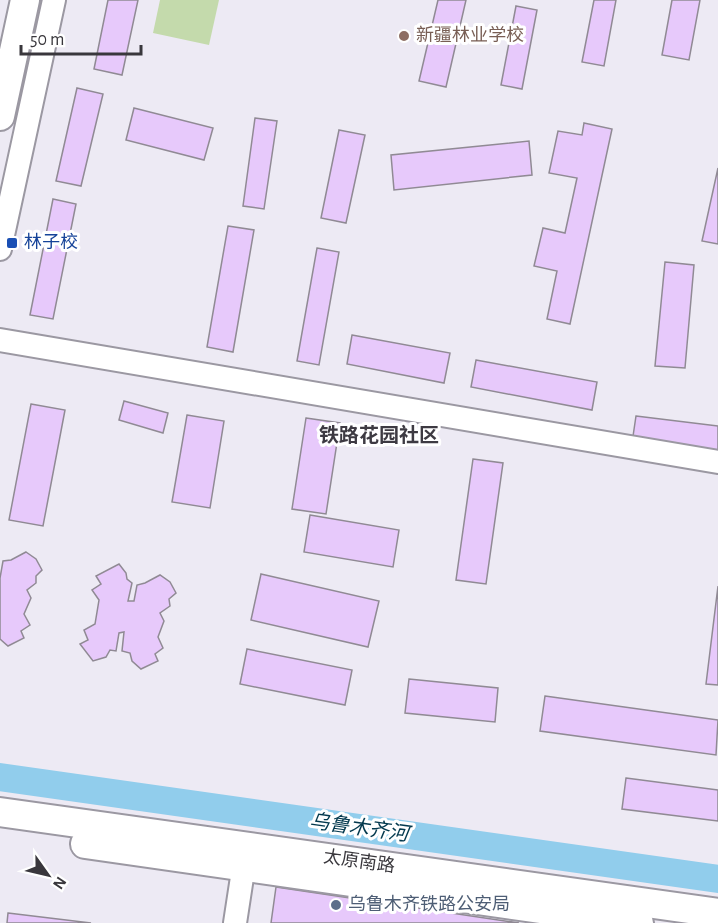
<svg xmlns="http://www.w3.org/2000/svg" width="718" height="923" font-family="'Alegreya Sans','Noto Sans SC',sans-serif">
<style>
.green{fill:#c4daac}
.lines{fill:none;stroke-linecap:round;stroke-linejoin:round}
.river{stroke:#91cdec;stroke-width:28}
.building{fill:#e7c9fb;stroke:#908a94;stroke-width:1.5}
.minor-casing{stroke:#9b98a2;stroke-width:26}
.major-casing{stroke:#9b98a2;stroke-width:32}
.minor{stroke:#fff;stroke-width:22}
.major{stroke:#fff;stroke-width:28}
.education-dot{fill:#8d6e63;stroke:#fff;stroke-width:2}
.transit-dot{fill:#1a4fb4;stroke:#fff;stroke-width:2}
.service-dot{fill:#5c6f8a;stroke:#fff;stroke-width:2}
.labels{text-anchor:middle;dominant-baseline:central;stroke-width:6;stroke-linejoin:round;paint-order:stroke}
.education-label{font-size:18px;fill:#785e54;stroke:#fff;text-anchor:start}
.transit-label{font-size:18px;fill:#164399;stroke:#fff;text-anchor:start}
.street-label{font-size:18px;fill:#39373c;stroke:#fff}
.service-label{font-size:18px;fill:#4e5e75;stroke:#fff;text-anchor:start}
.neighbourhood-label{font-size:20px;font-weight:bold;fill:#3d3a42;stroke:#fff}
.water-label{font-size:20px;font-style:italic;fill:#03394e;stroke:#fff}
</style>
<rect width="100%" height="100%" fill="#edeaf4"/>
<polygon class="green" points="160,0 219,0 209,45 153,33"/>
<g class="lines">
<polyline class="river" points="0,777 718,879"/>
</g>
<g class="building">
<polygon points="108,0 138,0 122,75 94,69"/>
<polygon points="438,0 466,0 446,87 419,81"/>
<polygon points="594,0 616,0 604,66 582,62"/>
<polygon points="672,0 700,0 689,60 662,55"/>
<polygon points="516,6 537,10 522,89 501,85"/>
<polygon points="77,88 103,94 81,186 56,181"/>
<polygon points="134,108 213,128 204,160 126,140"/>
<polygon points="255,118 277,121 264,209 243,206"/>
<polygon points="584,123 612,129 570,324 547,319 557,271 534,266 543,228 565,233 577,178 549,173 558,131 582,135"/>
<polygon points="339,130 365,135 346,223 321,218"/>
<polygon points="529,141 532,175 394,190 391,155"/>
<polygon points="718,168 718,244 702,241"/>
<polygon points="53,199 76,204 53,319 30,315"/>
<polygon points="228,226 254,230 233,352 207,347"/>
<polygon points="317,248 339,252 319,365 297,361"/>
<polygon points="665,262 694,265 685,368 655,366"/>
<polygon points="352,335 450,353 444,383 347,364"/>
<polygon points="476,360 597,382 592,410 471,387"/>
<polygon points="124,401 168,413 163,433 119,420"/>
<polygon points="31,404 65,410 43,526 9,520"/>
<polygon points="187,415 224,421 210,508 172,502"/>
<polygon points="636,416 718,426 718,453 632,443"/>
<polygon points="306,418 340,423 326,514 292,509"/>
<polygon points="473,459 503,463 486,584 456,580"/>
<polygon points="310,515 399,530 393,567 304,552"/>
<polygon points="26,552 36,559 42,570 36,576 36,583 27,590 31,598 24,614 30,625 21,631 24,638 8,646 0,639 0,578 3,561 11,560"/>
<polygon points="119,564 126,573 127,579 132,583 128,601 134,601 137,585 145,583 160,575 170,582 176,593 169,599 170,606 160,613 164,621 158,637 163,648 155,654 158,661 141,669 132,661 130,653 122,651 124,632 119,633 116,651 110,650 106,657 93,661 80,644 88,640 84,630 95,624 99,600 92,590 101,584 96,576"/>
<polygon points="261,574 379,601 368,647 251,620"/>
<polygon points="718,586 718,685 706,684"/>
<polygon points="247,649 352,670 345,705 240,684"/>
<polygon points="409,679 498,688 495,722 405,713"/>
<polygon points="545,696 718,720 716,755 540,731"/>
<polygon points="626,778 718,790 718,821 622,809"/>
<polygon points="276,887 519,923 271,923"/>
<polygon points="8,913 91,923 7,923"/>
</g>
<g class="lines">
<defs>
<g id="minor">
<polyline points="0,249 54,0"/>
<polyline points="0,340 718,462"/>
<polyline points="235,923 246,851"/>
</g>
<g id="major">
<polyline points="0,116 25,0"/>
<polyline points="0,812 718,913"/>
<polyline points="85,844 639,923"/>
</g>
</defs>
<use href="#minor" class="minor-casing"/>
<use href="#major" class="major-casing"/>
<use href="#minor" class="minor"/>
<use href="#major" class="major"/>
</g>
<circle class="education-dot" cx="404" cy="36" r="6"/>
<rect class="transit-dot" x="6" y="237" width="12" height="12" rx="3"/>
<circle class="service-dot" cx="336" cy="905" r="6"/>
<g class="labels">
<g class="education-label">
<text x="416" y="36">新疆林业学校</text>
</g>
<g class="transit-label">
<text x="24" y="243">林子校</text>
</g>
<g class="street-label">
<text transform="translate(359 862) rotate(8)">太原南路</text>
</g>
<g class="service-label">
<text x="348" y="905">乌鲁木齐铁路公安局</text>
</g>
<g class="neighbourhood-label">
<text x="379" y="436">铁路花园社区</text>
</g>
<g class="water-label">
<text transform="translate(359 828) rotate(8)">乌鲁木齐河</text>
</g>
</g>
<g transform="translate(48 875) rotate(124)" stroke="#ffffff" stroke-width="4.5" paint-order="stroke">
<path d="M0-4.5L10 22L0 15L-10 22Z" fill="#39373c"/>
<text y="-9" font-size="16" font-weight="bold" text-anchor="middle" fill="#39373c">N</text>
</g>
<path d="M21 45v9h120v-9" fill="none" stroke="#39373c" stroke-width="3"/>
<text x="30" y="45" font-size="18" fill="#39373c" stroke="#ffffff" stroke-width="4.5" paint-order="stroke">50 m</text>
</svg>
